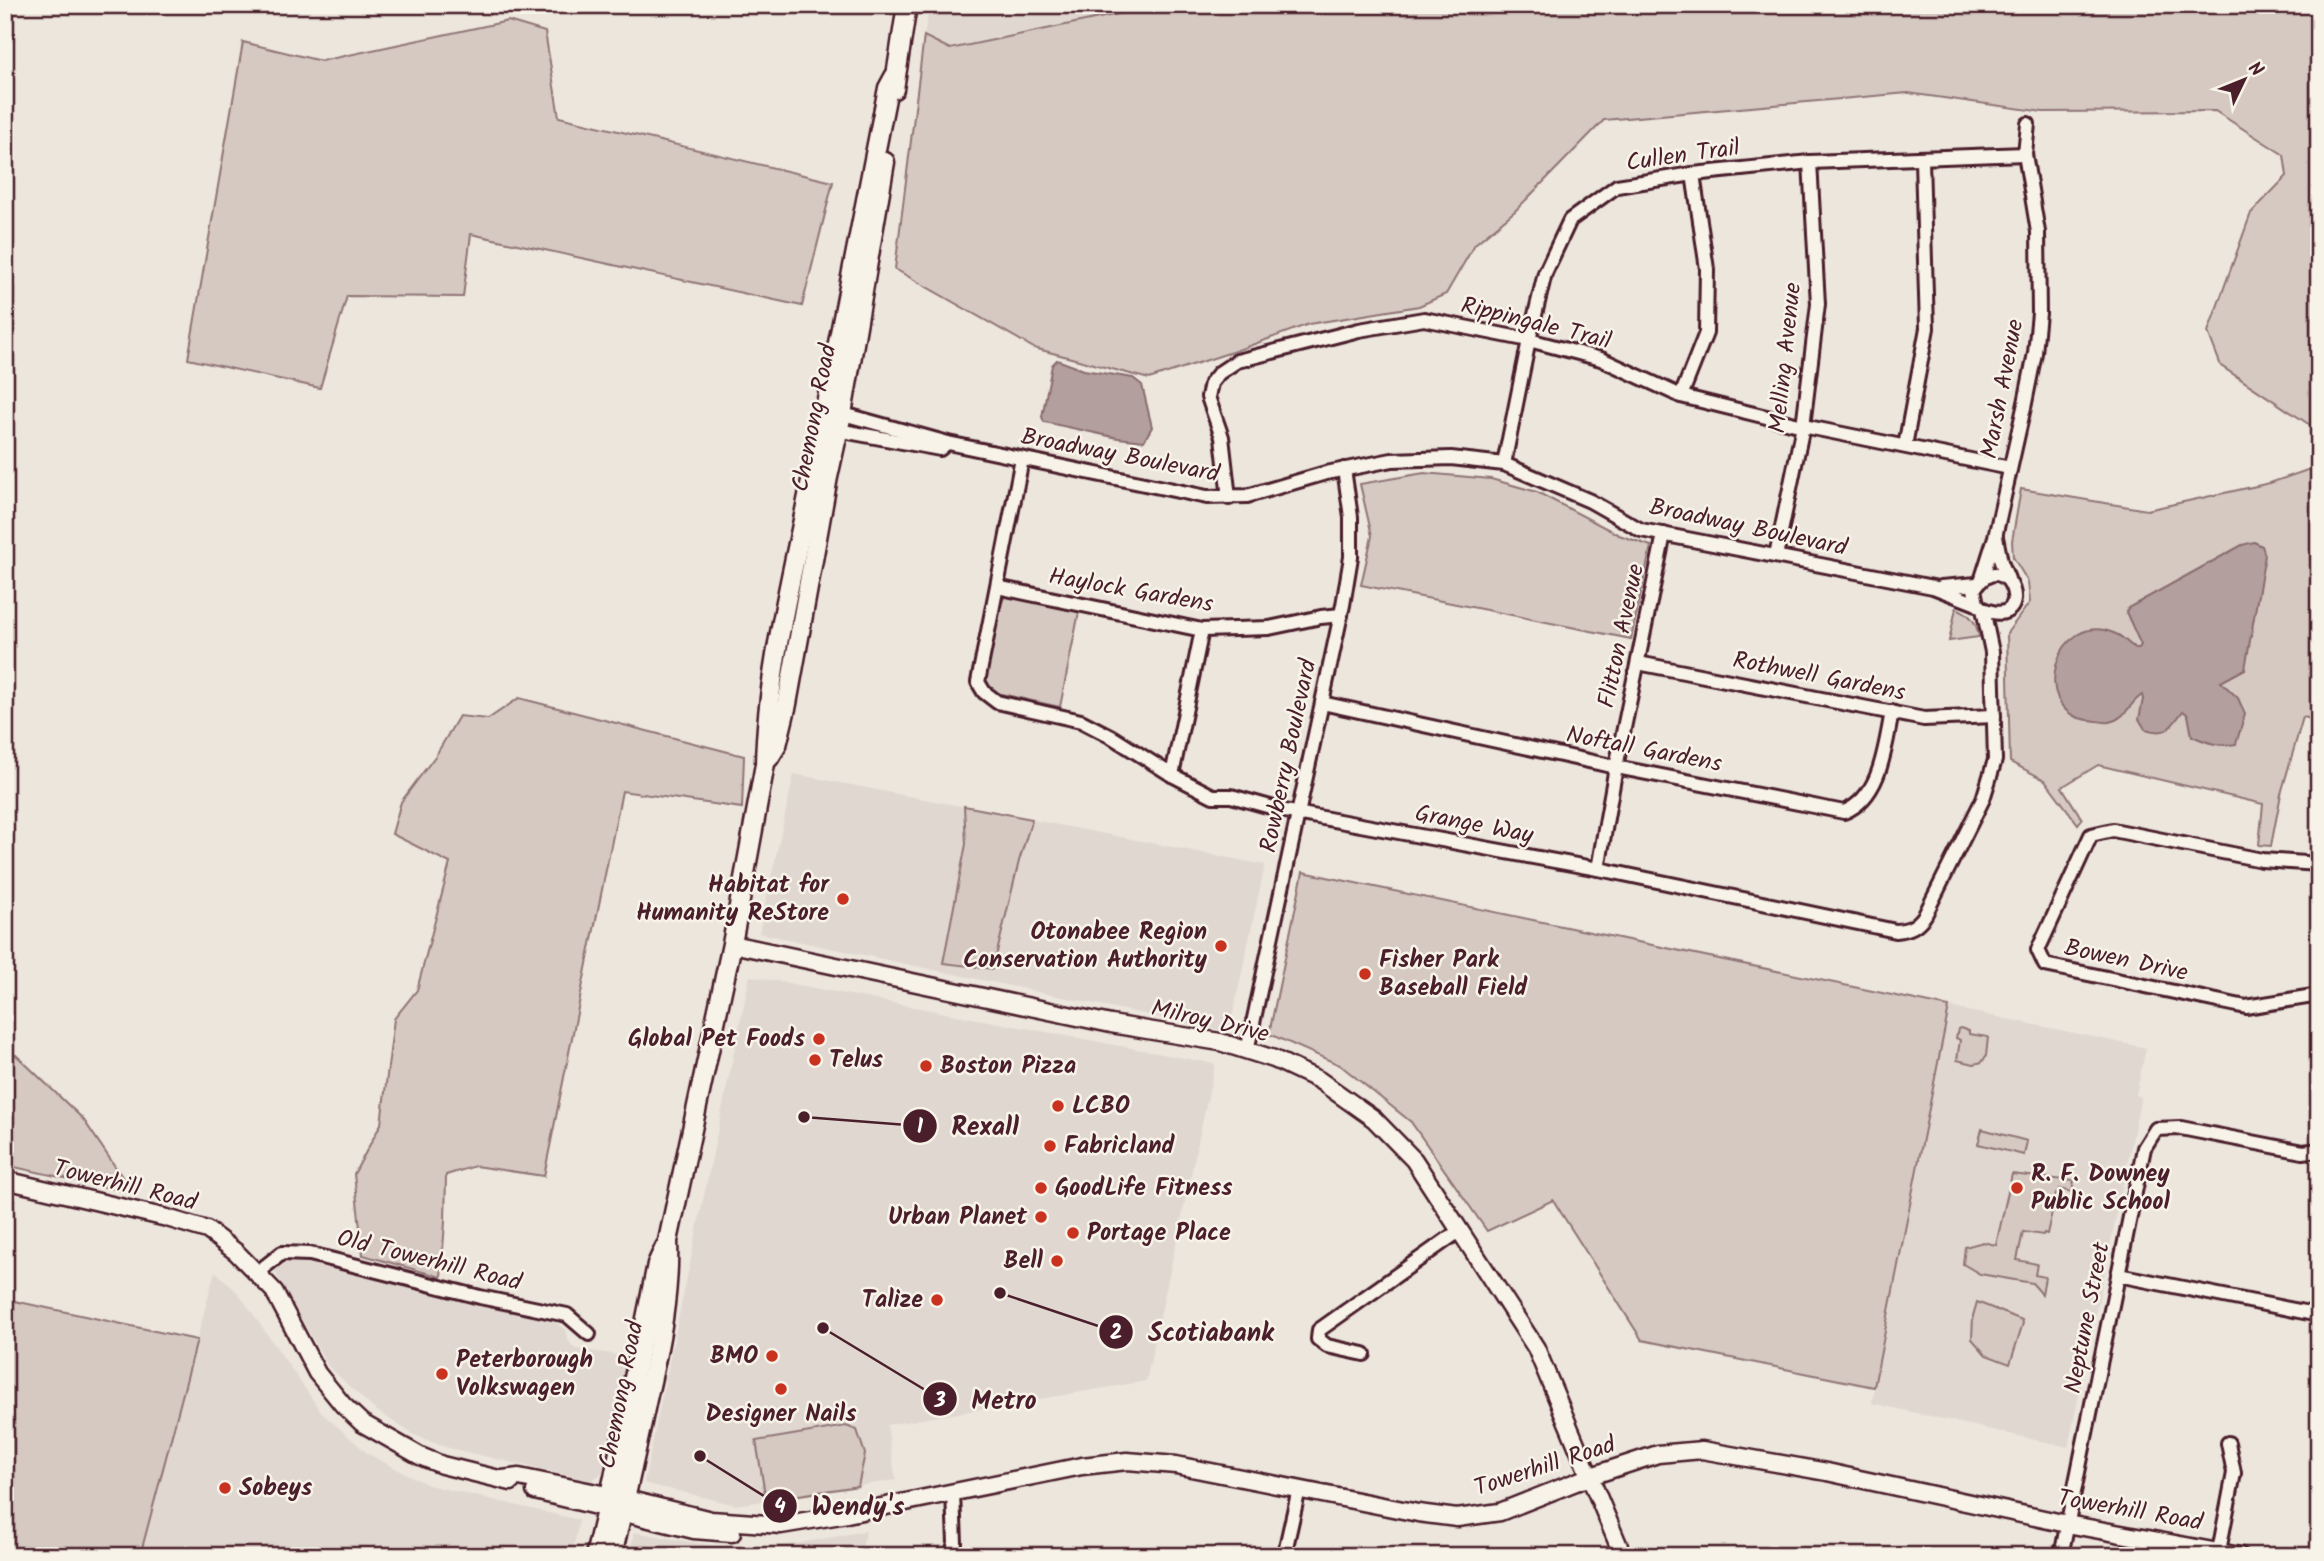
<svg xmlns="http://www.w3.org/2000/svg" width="2324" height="1561" font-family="Kalam,sans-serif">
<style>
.built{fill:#e0d7d0}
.green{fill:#d5c9c2;stroke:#907476;stroke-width:2}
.water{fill:#b39f9d;stroke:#896c6f;stroke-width:2}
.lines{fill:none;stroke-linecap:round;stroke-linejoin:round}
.minor-casing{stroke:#4a1f2b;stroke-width:18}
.tertiary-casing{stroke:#4a1f2b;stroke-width:21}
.secondary-casing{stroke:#4a1f2b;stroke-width:23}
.minor{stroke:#f7f3e8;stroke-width:12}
.tertiary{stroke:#f7f3e8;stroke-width:16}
.secondary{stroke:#f7f3e8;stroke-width:18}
.poi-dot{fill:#c8321e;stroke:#f7f3e8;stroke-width:2.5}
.labels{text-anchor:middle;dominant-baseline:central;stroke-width:5;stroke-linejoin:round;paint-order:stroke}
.street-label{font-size:24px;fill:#4a1f2b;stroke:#f7f3e8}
.poi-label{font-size:24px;font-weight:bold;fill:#4a1f2b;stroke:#f7f3e8;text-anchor:start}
.leader{fill:none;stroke:#4a1f2b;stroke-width:2.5}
.callout-dot{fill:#4a1f2b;stroke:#f7f3e8;stroke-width:2.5}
.mark-label{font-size:21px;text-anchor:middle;font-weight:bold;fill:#fff}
.callout-label{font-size:26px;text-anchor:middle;font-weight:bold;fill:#4a1f2b;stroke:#f7f3e8;stroke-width:5;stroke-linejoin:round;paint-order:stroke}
</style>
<rect width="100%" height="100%" fill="#ece6dd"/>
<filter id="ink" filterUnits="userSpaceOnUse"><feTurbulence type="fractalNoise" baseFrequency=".0143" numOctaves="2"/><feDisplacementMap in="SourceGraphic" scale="14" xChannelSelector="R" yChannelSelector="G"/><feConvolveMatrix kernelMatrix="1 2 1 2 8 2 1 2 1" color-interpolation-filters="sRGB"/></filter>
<g filter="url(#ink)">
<g class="built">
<polygon points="930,5 1136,5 1123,13 949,49 924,36"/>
<polygon points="794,774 1265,865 1229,1032 759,933"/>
<polygon points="750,976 1215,1064 1146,1381 887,1425 896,1480 736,1505 644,1483"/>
<polygon points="1949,1007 2146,1048 2136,1095 2141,1097 2068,1447 1872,1403"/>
<polygon points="291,1258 519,1313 552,1319 565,1330 570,1343 576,1349 633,1357 603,1472 591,1481 445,1447 412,1434 374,1409 328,1366 278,1277 275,1271 282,1261"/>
<polygon points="215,1271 239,1294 322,1413 368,1454 428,1485 579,1520 572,1556 140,1556"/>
<polygon points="866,1531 860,1556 629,1556 634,1532 730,1549 772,1548"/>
</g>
<g class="green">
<polygon points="1136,5 2319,5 2319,431 2221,366 2208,332 2251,213 2287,176 2284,155 2215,111 2043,112 1908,93 1604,120 1515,211 1475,244 1446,294 1419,306 1309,324 1238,350 1149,379 1034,348 895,269 924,36 950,49 1123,13"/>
<polygon points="508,21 545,32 559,117 833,182 802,306 471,234 463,297 347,296 320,388 188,359 243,42 321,61"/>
<polygon points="2319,466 2319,721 2303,717 2281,794 2271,846 2259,845 2263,804 2098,765 2062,787 2082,819 2078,824 2045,780 2010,762 2007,633 2030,602 2028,582 2013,557 2012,541 2021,489 2147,510 2270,483"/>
<polygon points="1424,473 1491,479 1537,492 1619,535 1651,546 1631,639 1361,585 1372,536 1360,484"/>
<path d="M1005 596 1079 612 1060 707 997 693 986 688C981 664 993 617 1005 596Z"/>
<path d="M1956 608C1970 613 1977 622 1979 637L1949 641Z"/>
<polygon points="519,698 744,756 742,808 622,791 544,1176 475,1166 446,1175 445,1222 441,1277 363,1255 354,1174 381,1124 394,1019 417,990 450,863 392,834 401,802 436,755 459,716 488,719"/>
<polygon points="964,806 1032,819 1019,861 993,969 943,963 966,844"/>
<polygon points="1303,872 1949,1007 1874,1387 1642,1340 1553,1200 1487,1231 1411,1122 1340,1065 1269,1034"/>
<polygon points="1960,1028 1969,1031 1969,1034 1988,1037 1986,1056 1982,1062 1974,1064 1957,1060 1960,1040 1956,1038 1958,1029"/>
<polygon points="5,1053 16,1055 83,1119 133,1193 5,1165"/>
<polygon points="1982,1129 2027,1141 2024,1155 1978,1144"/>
<polygon points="2012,1174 2074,1181 2072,1192 2060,1189 2059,1195 2056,1194 2047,1234 2044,1233 2043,1235 2023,1232 2017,1260 2037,1264 2035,1275 2045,1277 2042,1294 2032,1283 1980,1274 1963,1264 1965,1247 1983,1242 1996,1245"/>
<polygon points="5,1299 197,1340 140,1556 5,1556"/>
<polygon points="1977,1302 2022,1320 2023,1323 2010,1364 1986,1355 1972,1339 1973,1316"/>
<polygon points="846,1426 857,1430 865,1454 858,1486 766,1500 756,1441"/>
</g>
<g class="water">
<polygon points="1057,360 1084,370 1133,378 1142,385 1152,427 1144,441 1118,438 1044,422 1042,417 1052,365"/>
<path d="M2254 542 2262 546 2265 555 2245 669 2221 682 2238 698 2245 714 2236 744C2219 747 2208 743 2192 736L2188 715 2183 711C2170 728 2168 736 2145 729L2139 719 2143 699 2142 695C2129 703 2127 718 2109 722 2103 723 2095 720 2088 720 2027 712 2056 606 2116 634 2124 637 2129 646 2138 649L2141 645 2126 612 2128 608 2242 545Z"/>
</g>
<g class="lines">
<defs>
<g id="minor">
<polyline points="1681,396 1706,333 1707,269 1693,174"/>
<polyline points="836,412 948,443 1207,497 1247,496 1326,473 1392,460 1451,458 1504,464 1590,501 1641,530 1933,587 1977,604"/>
<polyline points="832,429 940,449 947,443"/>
<polyline points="1905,446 1927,328 1922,160"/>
<path d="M1022 459 978 682 984 692 997 702 1081 721 1112 737 1172 775 1213 796H1231L1285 811 1609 871 1896 931C1910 930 1917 926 1925 915L1983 799 1995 760 1992 652 1983 609 1977 604 1974 589C2009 539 2039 632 1983 609"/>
<polyline points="1504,464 1529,340 1545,273 1570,220 1617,186 1693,174 1810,162 2025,154"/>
<polyline points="1229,498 1222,437 1208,397 1211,383 1219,373 1237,361 1359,330 1424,319 1529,340 1601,359 1681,396 1803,426 2010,468"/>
<polyline points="1996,537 2001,562 2008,579"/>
<polyline points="1776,556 1803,426 1818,304 1810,162"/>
<polyline points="1982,578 1995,537 2025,403 2035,353 2039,313 2038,232 2025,154 2028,124"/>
<polyline points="997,587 1202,630 1269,628 1321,617 1341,615"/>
<polyline points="1941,587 1977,584"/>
<polyline points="1638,663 1924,719 1994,716"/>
<path d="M1322 703 1616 767 1844 812C1881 797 1885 747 1892 712"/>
<polyline points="1172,775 1202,630"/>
<polyline points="2319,864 2262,860 2113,830 2091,835 2038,950 2045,965 2246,1007 2319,995"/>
<polyline points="1598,869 1616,767 1664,534"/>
<polyline points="1247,1051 1343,605 1351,557 1351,517 1344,469"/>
<polyline points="258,1272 282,1253 310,1254 480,1297 567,1315 589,1334"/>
<polyline points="2118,1275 2319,1315"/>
<polyline points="1364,1354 1327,1346 1318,1339 1319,1330 1459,1231"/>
<polyline points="2219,1551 2234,1473 2228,1443"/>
<polyline points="951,1556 955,1543 953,1493"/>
<polyline points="1284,1556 1299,1489"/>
<polyline points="2061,1556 2144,1148 2156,1129 2181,1128 2303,1152 2319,1150"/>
</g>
<g id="tertiary">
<polyline points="732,944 1111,1024 1220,1042 1274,1059 1319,1080 1374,1119 1414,1160 1536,1348 1623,1556"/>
<polyline points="5,1180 167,1218 207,1230 236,1252 274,1291 317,1373 343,1405 362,1423 420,1456 442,1465 511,1482"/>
<polyline points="503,1479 519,1477 626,1499 711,1520 781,1525 847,1514 1082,1466 1127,1461 1176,1465 1418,1513 1457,1518 1500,1512 1591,1476 1658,1454 1702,1450 1827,1472 2067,1524 2240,1556"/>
<polyline points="535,1491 694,1530 732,1533"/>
</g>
<g id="secondary">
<polyline points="894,89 907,5"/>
<polyline points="769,758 777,745 787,704 828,477 842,414 885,162"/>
<polyline points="595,1556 614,1477 657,1264 665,1247"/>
<path d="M612 1556C624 1504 636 1452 647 1399 659 1348 670 1294 668 1241L732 944 765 764C767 671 792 577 810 486 836 353 862 221 888 88L894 77"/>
</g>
</defs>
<use href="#minor" class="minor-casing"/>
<use href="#tertiary" class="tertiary-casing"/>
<use href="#secondary" class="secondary-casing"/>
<use href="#minor" class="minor"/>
<use href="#tertiary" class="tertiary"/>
<use href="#secondary" class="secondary"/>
</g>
</g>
<g class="poi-dot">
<circle cx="843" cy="899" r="7"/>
<circle cx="1221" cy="946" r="7"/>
<circle cx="1365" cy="974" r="7"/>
<circle cx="819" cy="1039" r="7"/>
<circle cx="815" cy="1060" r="7"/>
<circle cx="926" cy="1066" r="7"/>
<circle cx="1058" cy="1106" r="7"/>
<circle cx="1050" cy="1146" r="7"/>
<circle cx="1041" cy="1188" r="7"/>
<circle cx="2017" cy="1188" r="7"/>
<circle cx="1041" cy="1217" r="7"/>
<circle cx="1073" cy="1233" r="7"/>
<circle cx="1057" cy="1261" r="7"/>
<circle cx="937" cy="1300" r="7"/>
<circle cx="772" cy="1356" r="7"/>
<circle cx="442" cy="1374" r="7"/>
<circle cx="781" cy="1389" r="7"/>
<circle cx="225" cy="1488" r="7"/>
</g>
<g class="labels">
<g class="street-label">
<text transform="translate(1683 156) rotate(-8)">Cullen Trail</text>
<text transform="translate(1536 324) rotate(14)">Rippingale Trail</text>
<text transform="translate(1786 358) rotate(-84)">Melling Avenue</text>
<text transform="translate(2003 389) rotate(-79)">Marsh Avenue</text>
<text transform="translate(815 418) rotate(-79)">Chemong Road</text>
<text transform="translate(1120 456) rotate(11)">Broadway Boulevard</text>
<text transform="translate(1748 528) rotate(12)">Broadway Boulevard</text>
<text transform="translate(1131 591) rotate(10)">Haylock Gardens</text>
<text transform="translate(1622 636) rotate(-78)">Flitton Avenue</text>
<text transform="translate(1819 677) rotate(11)">Rothwell Gardens</text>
<text transform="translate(1644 750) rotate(11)">Noftall Gardens</text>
<text transform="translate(1289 756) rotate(-78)">Rowberry Boulevard</text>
<text transform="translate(1474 825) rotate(11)">Grange Way</text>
<text transform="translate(2126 961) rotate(12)">Bowen Drive</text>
<text transform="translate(1210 1022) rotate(13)">Milroy Drive</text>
<text transform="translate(125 1186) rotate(14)">Towerhill Road</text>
<text transform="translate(429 1261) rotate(14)">Old Towerhill Road</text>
<text transform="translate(2088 1318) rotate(-79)">Neptune Street</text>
<text transform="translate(622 1395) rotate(-79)">Chemong Road</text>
<text transform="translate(1545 1467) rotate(-18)">Towerhill Road</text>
<text transform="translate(2130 1511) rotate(10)">Towerhill Road</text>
</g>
<g class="poi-label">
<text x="829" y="885" text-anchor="end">Habitat for<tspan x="829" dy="28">Humanity ReStore</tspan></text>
<text x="1207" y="932" text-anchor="end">Otonabee Region<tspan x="1207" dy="28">Conservation Authority</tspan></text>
<text x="1379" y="960">Fisher Park<tspan x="1379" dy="28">Baseball Field</tspan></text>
<text x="805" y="1039" text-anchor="end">Global Pet Foods</text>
<text x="829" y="1060">Telus</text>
<text x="940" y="1066">Boston Pizza</text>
<text x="1072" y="1106">LCBO</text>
<text x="1064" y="1146">Fabricland</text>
<text x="2031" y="1174">R. F. Downey<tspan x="2031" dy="28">Public School</tspan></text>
<text x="1055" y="1188">GoodLife Fitness</text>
<text x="1027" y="1217" text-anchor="end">Urban Planet</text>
<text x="1087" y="1233">Portage Place</text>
<text x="1043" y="1261" text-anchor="end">Bell</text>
<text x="923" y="1300" text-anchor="end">Talize</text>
<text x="758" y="1356" text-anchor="end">BMO</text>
<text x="456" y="1360">Peterborough<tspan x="456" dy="28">Volkswagen</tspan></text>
<text x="781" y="1414" text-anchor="middle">Designer Nails</text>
<text x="239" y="1488">Sobeys</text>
</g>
</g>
<path class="leader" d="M804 1117L920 1126M1000 1293L1116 1332M823 1328L940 1399M700 1456L780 1506"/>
<g class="callout-dot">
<circle cx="804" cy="1117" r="7"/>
<circle cx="1000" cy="1293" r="7"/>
<circle cx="823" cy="1328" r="7"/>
<circle cx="700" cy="1456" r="7"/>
<circle cx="920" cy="1126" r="18"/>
<circle cx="1116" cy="1332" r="18"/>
<circle cx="940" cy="1399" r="18"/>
<circle cx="780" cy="1506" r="18"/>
</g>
<g class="mark-label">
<text x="920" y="1133">1</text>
<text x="1116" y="1339">2</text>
<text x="940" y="1407">3</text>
<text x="780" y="1513">4</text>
</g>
<g class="callout-label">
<text x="985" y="1135">Rexall</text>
<text x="1211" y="1341">Scotiabank</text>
<text x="1004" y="1409">Metro</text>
<text x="858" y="1515">Wendy's</text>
</g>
<rect width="2324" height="1561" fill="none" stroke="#f7f3e8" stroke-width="28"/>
<rect x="14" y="14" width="2296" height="1533" fill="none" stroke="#4a1f2b" stroke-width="2.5" filter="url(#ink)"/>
<g transform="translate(2244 80) rotate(47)" stroke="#f7f3e8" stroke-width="5" paint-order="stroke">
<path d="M0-5L12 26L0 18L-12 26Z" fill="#4a1f2b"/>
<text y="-10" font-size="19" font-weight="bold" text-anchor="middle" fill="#4a1f2b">N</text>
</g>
</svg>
